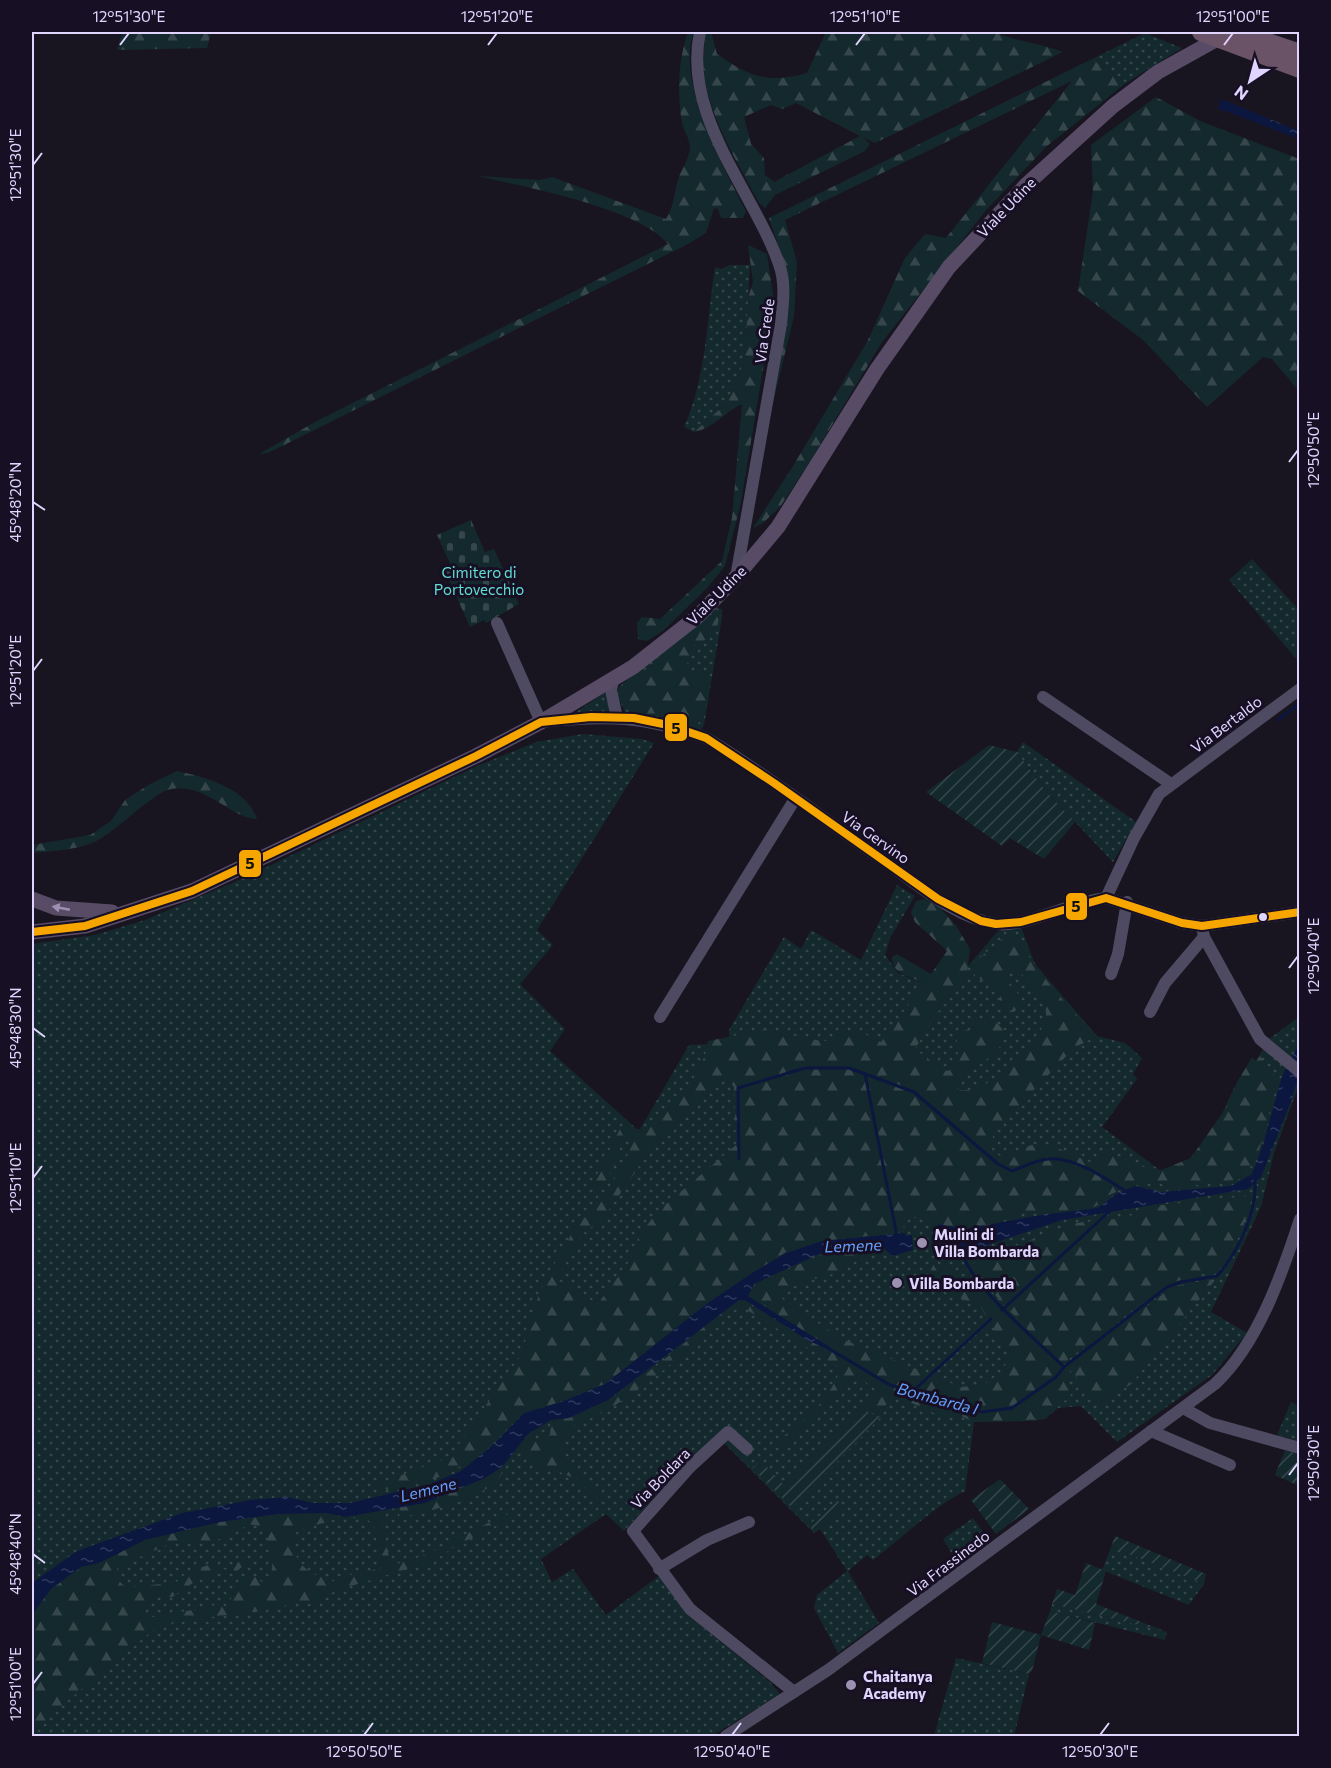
<svg xmlns="http://www.w3.org/2000/svg" width="1331" height="1768" font-family="Commissioner,sans-serif">
<style>
.grass{fill:url(#grass-dots)}
.forest{fill:url(#forest-firs);fill-rule:evenodd}
.cemetery{fill:url(#cemetery-stones)}
.garden{fill:url(#garden-furrows)}
.water{fill:url(#water-ripples)}
.lines{fill:none;stroke-linecap:round;stroke-linejoin:round}
.stream{stroke:#0c1740;stroke-width:3}
.minor{stroke:#4e4a61;stroke-width:12}
.major{stroke:#584b66;stroke-width:15}
.highway{stroke:#6a5267;stroke-width:18}
.bus-1-casing{stroke:#171025;stroke-width:12}
.bus-1{stroke:#f7a600;stroke-width:8}
.oneway{fill:#9c90b2}
.ticks{fill:none;stroke:#e0d5fe;stroke-width:2}
.bus-dot{fill:#e0d5fe;stroke:#171025;stroke-width:2}
.poi-dot{fill:#9a92b0;stroke:#171025;stroke-width:2}
.labels{text-anchor:middle;dominant-baseline:central;stroke-width:6;stroke-linejoin:round;paint-order:stroke}
.street-label{font-size:15px;fill:#e0d5fe;stroke:#171025}
.park-label{font-size:15px;fill:#62ddd1;stroke:#171025}
.poi-label{font-size:15px;font-weight:bold;fill:#e0d5fe;stroke:#171025;text-anchor:start}
.water-label{font-size:16px;font-style:italic;fill:#669ffb;stroke:#171025}
.line-badge{stroke:#171025;stroke-width:2}
.pale-badge-label{font-size:16px;text-anchor:middle;font-weight:bold;fill:#111}
.neatline{fill:none;stroke:#e0d5fe;stroke-width:2}
.ticks-label{font-size:15px;text-anchor:middle;fill:#e0d5fe}
</style>
<defs>
<pattern id="grass-dots" width="8" height="8" patternUnits="userSpaceOnUse" patternTransform="scale(1.5)"><rect width="8" height="8" fill="#14292d"/><path d="M2 2h.1M6 6h.1" fill="none" stroke="#36474c" stroke-width="1.8" stroke-linecap="round"/></pattern>
<pattern id="forest-firs" width="22" height="20" patternUnits="userSpaceOnUse" patternTransform="scale(1.5)"><rect width="22" height="20" fill="#14292d"/><path d="M5 1l3.5 6h-7zM16 11l3.5 6h-7z" fill="#36474c"/></pattern>
<pattern id="cemetery-stones" width="16" height="16" patternUnits="userSpaceOnUse" patternTransform="scale(1.5)"><rect width="16" height="16" fill="#14292d"/><path d="M2 7V4a2 2 0 0 1 4 0v3zM10 15v-3a2 2 0 0 1 4 0v3z" fill="#36474c"/></pattern>
<pattern id="garden-furrows" width="10" height="10" patternUnits="userSpaceOnUse" patternTransform="scale(1.5)"><rect width="10" height="10" fill="#14292d"/><path d="M-1 1l2-2M0 10L10 0M9 11l2-2" fill="none" stroke="#36474c"/></pattern>
<pattern id="water-ripples" width="26" height="14" patternUnits="userSpaceOnUse" patternTransform="scale(1.5)"><rect width="26" height="14" fill="#0c1740"/><path d="M2 4q2-2 4 0t4 0M15 11q2-2 4 0t4 0" fill="none" stroke="#2f385d"/></pattern>
</defs>
<rect width="100%" height="100%" fill="#181520"/>
<g class="grass">
<polygon points="1145,33 1182,48 1126,83 1101,64 1088,61"/>
<path d="M729 265H750L745 360 728 402 694 432 684 427C706 379 707 320 715 267L722 269Z"/>
<polygon points="1252,559 1299,610 1299,662 1229,580"/>
<polygon points="714,608 722,609 722,617 704,725 700,731 625,712 617,695 619,687"/>
<polygon points="605,692 611,709 609,713 578,715 575,713"/>
<path d="M583 734 642 739 654 743 537 930 553 945 520 984 565 1029 550 1051 639 1131 689 1045 730 1043 729 1030 784 937 801 949 811 930 861 960 897 885 915 896 890 938 885 955 898 973 924 984 919 992 937 1002 997 932 1021 927 1035 964 1097 1036 1125 1043 1142 1058 1133 1074 1137 1079 1102 1127 1173 1180 1206 1138 1214 1142C1218 1117 1237 1080 1252 1058L1256 1061 1269 1039 1299 1017 1297 998 1299 997V1084L1274 1153 1261 1207 1211 1312 1247 1333 1212 1375 1117 1442 1081 1406 1058 1408 1045 1419 1031 1421 974 1422 965 1491C933 1507 902 1538 873 1560L867 1555 848 1571 879 1623 838 1653 814 1608 817 1595 847 1571 820 1529 814 1533 717 1436 687 1461 624 1531 606 1514 541 1559 552 1582 573 1569 606 1615 659 1576 689 1616 769 1681 780 1694 712 1736H32V944L95 935 145 920 244 878 477 766 536 742Z"/>
<polygon points="1023,742 1136,822 1113,862 1044,789 1017,752"/>
<polygon points="1291,1402 1299,1406 1299,1441 1277,1435"/>
<polygon points="973,1518 989,1540 957,1562 943,1539"/>
<polygon points="1111,1547 1204,1584 1189,1605 1102,1570"/>
<polygon points="1052,1604 1167,1632 1165,1640 1050,1611"/>
<polygon points="956,1658 1029,1674 1014,1736 934,1736"/>
</g>
<g class="forest">
<polygon points="122,32 211,32 207,48 117,50"/>
<path d="M688 32H694C675 80 723 167 746 211L743 218H721L718 209 714 208 706 233 688 244 268 453 259 454 315 422 668 244C639 208 524 187 478 176L539 180 552 177 666 219C674 206 674 194 678 180 681 169 691 157 690 145 689 138 684 131 682 123 677 92 678 61 688 32Z"/>
<path d="M706 32H711L717 54C749 77 769 84 807 73L826 32H994C1018 42 1039 43 1063 52L875 143 863 137 870 144 865 151 775 195 765 208 759 203C738 163 705 111 703 64 703 54 705 42 706 32ZM796 103 860 136 774 182 765 175 764 158 751 144 744 117 771 105 782 109Z"/>
<polygon points="1088,61 1101,64 1126,83 1047,146 987,209 882,342 811,460 780,507 763,523 753,528 793,466 867,342 905,258 925,234 946,238 1072,81 785,220 797,262 794,316 766,431 785,265 769,218"/>
<polygon points="1156,97 1200,121 1299,159 1299,391 1272,359 1263,357 1207,407 1143,340 1078,291 1093,191 1091,145"/>
<path d="M748 245 767 254 774 302 741 502 725 566 707 588 664 630 647 641 638 639 637 623 642 617 660 619 722 561 732 518 742 404C725 412 712 429 694 432L728 402 745 360 748 298 753 282Z"/>
<path d="M719 611C718 634 715 636 694 645L684 673 699 672 710 681 704 716 697 725C687 726 684 720 675 717 649 708 623 725 619 687 630 676 642 673 654 664 677 649 693 621 719 611Z"/>
<path d="M177 771C205 777 247 788 257 819 231 819 207 783 171 789 154 792 118 829 100 839 82 850 52 851 32 853V845L90 835 111 821 125 800 150 784Z"/>
<path d="M925 899 939 907 955 924 970 949 967 973 961 985 936 1014 915 1049 944 1071 953 1070 960 1056 956 1050 957 1037 962 1031 971 1029 975 1020C991 1018 997 1020 1006 1034L997 1052 966 1074 956 1087 959 1090C965 1090 973 1090 978 1088 1000 1079 1054 1032 1045 1006 1040 994 1028 982 1020 972L1009 971 1008 981 1017 991 1020 1006 1014 1012 1000 1006V991L989 982 976 978 971 965 1013 930C1034 969 1065 1004 1097 1036L1074 1048 1002 1123 993 1136 992 1149 1001 1157C1012 1155 1029 1144 1037 1144 1055 1144 1076 1157 1092 1163L1101 1150 1156 1172 1191 1158 1228 1105 1239 1079 1252 1058 1256 1061 1260 1056 1278 1081 1257 1158 1242 1179 1174 1188 1155 1182 1127 1187 1107 1196 1104 1202 1090 1209 1021 1213 971 1234 935 1241V1231L927 1217 903 1219 904 1232 822 1241 786 1252 705 1305 605 1384 557 1403 524 1413 481 1452 449 1474 396 1490 367 1488 450 1457 524 1351 527 1326 546 1277 567 1244 577 1219 589 1217 595 1200 607 1190 622 1168 632 1144 630 1137 623 1141 607 1180 602 1187 594 1192 592 1185 621 1127C630 1129 645 1131 653 1126 665 1120 666 1111 674 1101 691 1082 704 1068 708 1041L763 1030 822 1041 835 1040 843 1031H859L881 1042 924 984C911 975 893 977 892 957L897 954 931 974 947 951 915 922 911 912 916 901ZM728 1080 734 1087 736 1145 658 1211 639 1236 631 1259 598 1304 556 1279 584 1233 604 1217 651 1149 712 1086Z"/>
<path d="M1248 1196 1251 1202 1241 1233 1220 1269 1167 1284 1061 1365 1066 1370 1071 1395 1045 1419 974 1422 959 1415 930 1413 914 1404 893 1398 877 1414 869 1413 863 1407 879 1392 857 1376 798 1436 780 1449 776 1441C800 1426 834 1396 840 1368L744 1308 738 1307C695 1342 626 1410 575 1424 568 1433 563 1441 562 1453L579 1475 605 1497 602 1503 576 1479 555 1470 545 1471 517 1450 528 1434 534 1442 550 1435 551 1423 554 1419C617 1413 687 1335 739 1300L753 1308 770 1309 749 1293 754 1284 832 1250 867 1255 830 1275 800 1283 778 1296 842 1339 961 1387 983 1385 999 1374 1010 1358 981 1307 943 1291 927 1278 935 1262 977 1285 1060 1364 977 1276 973 1266 975 1261 1075 1223 1115 1219 1121 1221 1142 1209 1162 1205Z"/>
<polygon points="1216,1279 1131,1384 1101,1404 1066,1366 1174,1286"/>
<path d="M502 1467C507 1494 420 1514 399 1518L400 1507C436 1501 472 1486 502 1467Z"/>
<path d="M384 1510 382 1527 391 1565C436 1557 471 1527 514 1512L509 1519 454 1547 433 1561 338 1590 308 1604 305 1601 261 1611 195 1619 157 1627 65 1703 32 1736V1615L51 1589 81 1567 99 1563 145 1540 220 1522 279 1514 326 1513 331 1514 327 1522 297 1530C286 1564 312 1577 341 1583L345 1576 382 1568 374 1526 368 1520 345 1517ZM249 1524 263 1527C269 1544 279 1567 266 1583 259 1582 256 1575 248 1574L225 1607 208 1605 201 1610C183 1609 167 1617 149 1617L142 1610 155 1596 172 1597 193 1583 216 1574 235 1573 248 1561 246 1557H241L233 1568 227 1570 209 1565 189 1571 175 1583 126 1587C118 1581 114 1576 118 1567L178 1540 211 1541 224 1538 228 1530H239Z"/>
</g>
<polygon class="cemetery" points="471,520 485,552 494,549 519,604 486,623 484,620 470,627 445,571 452,568 437,535"/>
<g class="garden">
<polygon points="989,745 1017,752 1044,789 1075,822 1044,859 1010,838 1002,846 926,792"/>
<polygon points="863,1407 869,1413 881,1417 792,1508 752,1468 761,1461 784,1485"/>
<polygon points="1285,1450 1299,1454 1299,1486 1275,1475"/>
<polygon points="1000,1479 1029,1509 996,1534 971,1500"/>
<polygon points="837,1500 844,1508 814,1533 809,1525"/>
<polygon points="1115,1536 1206,1574 1204,1584 1111,1547"/>
<polygon points="1086,1563 1106,1571 1096,1604 1167,1632 1052,1604 1057,1589 1075,1595"/>
<polygon points="1050,1611 1095,1623 1089,1650 1041,1635 1032,1671 1029,1674 982,1663 992,1622 1041,1635"/>
</g>
<g class="water">
<polygon points="1221,99 1299,131 1299,139 1223,110 1218,110"/>
<polygon points="1299,1044 1299,1074 1292,1099 1261,1177 1248,1189 1062,1220 970,1251 964,1259 954,1251 940,1253 938,1224 964,1229 1041,1215 1098,1208 1116,1194 1135,1186 1161,1192 1231,1186 1252,1174 1263,1145 1282,1076"/>
<polygon points="905,1233 906,1236 912,1235 913,1250 892,1256 885,1249 832,1248 754,1284 748,1296 830,1347 829,1350 807,1340 745,1300 739,1300 608,1400 569,1418 551,1420 528,1434 502,1467 485,1478 425,1503 345,1517 326,1513 279,1514 220,1522 145,1540 99,1563 81,1567 51,1589 32,1615 32,1583 77,1551 182,1513 251,1500 287,1497 313,1503 350,1503 430,1484 461,1471 493,1445 524,1413 561,1402 605,1384 705,1305 752,1273 786,1253 822,1241"/>
</g>
<g class="lines">
<g class="stream">
<polyline points="1278,720 1300,703"/>
<polyline points="865,1074 897,1236"/>
<path d="M739 1159 738 1088 805 1068H849L914 1092 998 1164 1012 1171C1023 1167 1036 1160 1048 1159 1075 1157 1105 1178 1127 1192"/>
<polyline points="1002,1310 1111,1210"/>
<path d="M826 1347 890 1385 981 1412 1012 1408 1056 1377 1064 1367C1038 1341 974 1289 963 1255"/>
<path d="M1064 1367 1167 1287 1181 1282 1217 1276C1238 1252 1257 1214 1255 1181"/>
<polyline points="912,1392 991,1319"/>
</g>
<g class="minor">
<path d="M700 32C682 116 753 190 779 264 786 283 783 304 781 324L736 577"/>
<path d="M497 623 541 722C607 715 643 716 706 738 768 775 826 821 886 862 918 885 956 918 996 924 1025 928 1073 901 1106 898L1182 923 1202 926 1300 912"/>
<polyline points="613,680 611,690 617,718"/>
<polyline points="1043,697 1171,784"/>
<polyline points="1106,898 1134,838 1159,794 1300,689"/>
<polyline points="1202,926 1204,937 1260,1039 1300,1072"/>
<polyline points="1111,974 1118,954 1127,902"/>
<polyline points="1150,1012 1165,983 1204,937"/>
<polyline points="660,1017 795,799"/>
<polyline points="1185,1409 1210,1423 1300,1448"/>
<polyline points="1151,1431 1230,1465"/>
<polyline points="747,1449 728,1432 690,1467 633,1531 690,1609 794,1692"/>
<polyline points="659,1569 707,1540 749,1522"/>
<path d="M726 1736 828 1670 1215 1384C1258 1344 1282 1274 1300 1219"/>
</g>
<g class="major">
<polyline points="32,899 56,908 112,912"/>
<polyline points="32,932 85,926 192,891 476,756 541,722 633,667 698,616 736,577 778,527 877,369 949,267 1027,184 1113,106 1158,72 1230,32"/>
</g>
<g class="highway">
<polyline points="1201,32 1300,69"/>
<polyline points="1239,32 1300,53"/>
</g>
<defs>
<polyline id="bus-1" points="32,932 85,926 192,891 476,756 541,722 591,717 634,718 668,725 706,738 774,783 938,899 981,921 996,924 1021,922 1106,898 1182,923 1202,926 1300,912"/>
</defs>
<use href="#bus-1" class="bus-1-casing"/>
<use href="#bus-1" class="bus-1"/>
</g>
<defs><path id="oneway-solid" d="M-6-.8H1V-3.2L6.5 0L1 3.2V.8H-6Z" transform="scale(1.5)"/></defs>
<use class="oneway" href="#oneway-solid" transform="translate(61 908) rotate(-169)"/>
<path class="ticks" d="M120 45 129 33M488 45 497 33M856 45 865 33M1224 45 1233 33M33 165 42 153M1289 462 1298 450M33 502 45 510M33 671 42 659M1289 968 1298 956M33 1028 45 1037M33 1178 42 1166M1289 1475 1298 1463M33 1554 45 1563M33 1684 42 1672M364 1735 373 1723M732 1735 741 1723M1100 1735 1109 1723"/>
<circle class="bus-dot" cx="1263" cy="917" r="5"/>
<g class="poi-dot">
<circle cx="922" cy="1243" r="6"/>
<circle cx="897" cy="1283" r="6"/>
<circle cx="851" cy="1685" r="6"/>
</g>
<g class="labels">
<g class="street-label">
<text transform="translate(1006 207) rotate(-46)">Viale Udine</text>
<text transform="translate(764 331) rotate(-82)">Via Crede</text>
<text transform="translate(716 595) rotate(-45)">Viale Udine</text>
<text transform="translate(1226 724) rotate(-37)">Via Bertaldo</text>
<text transform="translate(876 837) rotate(35)">Via Gervino</text>
<text transform="translate(660 1478) rotate(-46)">Via Boldara</text>
<text transform="translate(948 1563) rotate(-37)">Via Frassinedo</text>
</g>
<g class="park-label">
<text x="479" y="572">Cimitero di<tspan x="479" dy="17">Portovecchio</tspan></text>
</g>
<g class="poi-label">
<text x="934" y="1234">Mulini di<tspan x="934" dy="17">Villa Bombarda</tspan></text>
<text x="909" y="1283">Villa Bombarda</text>
<text x="863" y="1676">Chaitanya<tspan x="863" dy="17">Academy</tspan></text>
</g>
<g class="water-label">
<text transform="translate(853 1245) rotate(-2)">Lemene</text>
<text transform="translate(938 1398) rotate(15)">Bombarda I</text>
<text transform="translate(428 1489) rotate(-14)">Lemene</text>
</g>
</g>
<g class="line-badge">
<rect x="664" y="713" width="24" height="29" rx="6" fill="#f7a600"/>
<rect x="238" y="849" width="24" height="29" rx="6" fill="#f7a600"/>
<rect x="1065" y="892" width="23" height="29" rx="6" fill="#f7a600"/>
</g>
<g class="pale-badge-label">
<text x="676" y="734">5</text>
<text x="250" y="869">5</text>
<text x="1076" y="912">5</text>
</g>
<rect width="1331" height="1768" fill="none" stroke="#171025" stroke-width="66"/>
<g transform="translate(1250 81) rotate(216)" stroke="#171025" stroke-width="4.5" paint-order="stroke">
<path d="M0-4.5L10 22L0 15L-10 22Z" fill="#e0d5fe"/>
<text y="-9" font-size="16" font-weight="bold" text-anchor="middle" fill="#e0d5fe">N</text>
</g>
<rect x="33" y="33" width="1265" height="1702" class="neatline"/>
<g class="ticks-label">
<text x="129" y="22">12°51'30"E</text>
<text x="497" y="22">12°51'20"E</text>
<text x="865" y="22">12°51'10"E</text>
<text x="1233" y="22">12°51'00"E</text>
<text transform="translate(16 165) rotate(-90)" y="5">12°51'30"E</text>
<text transform="translate(1314 450) rotate(-90)" y="5">12°50'50"E</text>
<text transform="translate(16 502) rotate(-90)" y="5">45°48'20"N</text>
<text transform="translate(16 671) rotate(-90)" y="5">12°51'20"E</text>
<text transform="translate(1314 956) rotate(-90)" y="5">12°50'40"E</text>
<text transform="translate(16 1028) rotate(-90)" y="5">45°48'30"N</text>
<text transform="translate(16 1178) rotate(-90)" y="5">12°51'10"E</text>
<text transform="translate(1314 1463) rotate(-90)" y="5">12°50'30"E</text>
<text transform="translate(16 1554) rotate(-90)" y="5">45°48'40"N</text>
<text transform="translate(16 1684) rotate(-90)" y="5">12°51'00"E</text>
<text x="364" y="1757">12°50'50"E</text>
<text x="732" y="1757">12°50'40"E</text>
<text x="1100" y="1757">12°50'30"E</text>
</g>
</svg>
